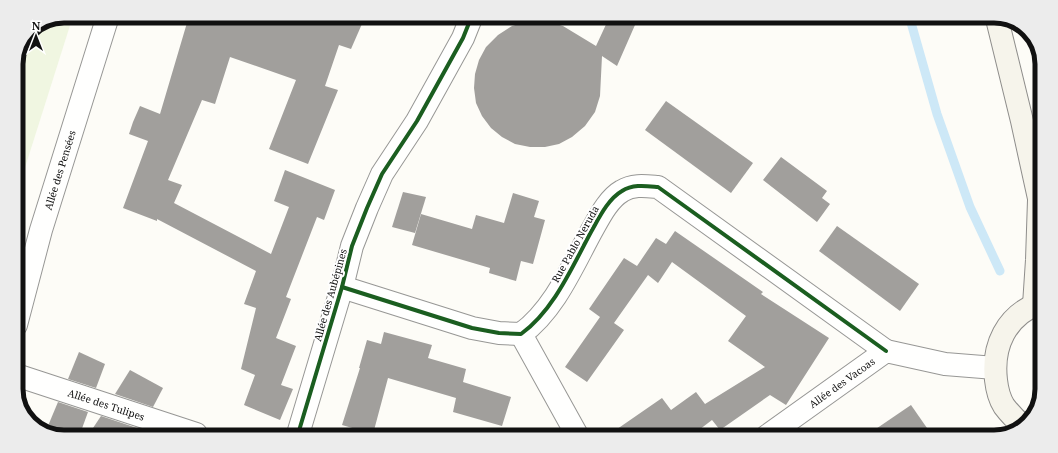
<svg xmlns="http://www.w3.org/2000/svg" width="1058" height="453" font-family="'Noto Serif',serif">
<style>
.green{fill:#e7f3d7}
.pitch{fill:#f0f6e1}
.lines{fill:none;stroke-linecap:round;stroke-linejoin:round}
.stream{stroke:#cde8f7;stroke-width:9}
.building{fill:#a19f9c}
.street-casing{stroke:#979795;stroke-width:24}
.secondary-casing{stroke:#8e8d8b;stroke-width:24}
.street{stroke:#fffffe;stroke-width:22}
.secondary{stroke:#f6f4eb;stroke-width:22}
.cycleway-casing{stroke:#fff;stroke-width:6}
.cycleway{stroke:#1b5e20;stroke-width:4}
.labels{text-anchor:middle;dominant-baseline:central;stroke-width:4;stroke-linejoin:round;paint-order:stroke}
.street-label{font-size:10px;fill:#111;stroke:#fff}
.rim{fill:none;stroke:#111;stroke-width:5}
</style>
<rect width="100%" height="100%" fill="#fdfcf7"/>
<path class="green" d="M1028 31C1046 45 1042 86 1041 106Z"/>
<polygon class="pitch" points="64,16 73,16 16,196 16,61 30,30"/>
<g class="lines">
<polyline class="stream" points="910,19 937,114 970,207 1000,271"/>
</g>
<g class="building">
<polygon points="189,16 365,17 351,49 339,45 325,86 338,90 308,164 269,149 296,80 230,57 215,104 202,100 168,180 182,185 174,203 271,254 289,207 274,201 285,170 335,190 324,220 317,217 286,297 291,299 276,338 296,346 281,385 293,389 280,420 244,405 255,375 241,369 256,308 244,304 256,271 157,219 157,221 123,208 148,141 129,134 133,122 140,106 160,114"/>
<polygon points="609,18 620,18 635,25 617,66 602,56 600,96 595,112 585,126 572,137 559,144 545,147 530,147 515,144 502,137 491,128 482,116 476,103 474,88 475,74 479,60 486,47 498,35 512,26 529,21 546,21 563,26 596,46"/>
<polygon points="666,101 753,163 731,193 645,130"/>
<polygon points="781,157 827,191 822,198 830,204 817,222 763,180"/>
<polygon points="403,192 426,197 415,233 392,227"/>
<polygon points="513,193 539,201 534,217 545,220 533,264 521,261 516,281 489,273 490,268 412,245 421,214 472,229 476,215 504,223"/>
<polygon points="837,226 919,284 900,311 819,251"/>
<polygon points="675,231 763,292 761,294 829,338 786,405 770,395 720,430 712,420 691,436 607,436 662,398 671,410 696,392 705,404 765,367 728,341 746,316 672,262 658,283 648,275 614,323 624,330 587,382 565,367 600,317 589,309 624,258 637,266 656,238 666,244"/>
<polygon points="384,332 432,345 428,358 466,369 463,382 511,397 502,426 453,412 456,398 388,378 373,434 342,425 360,368 359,368 367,340 381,344"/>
<polygon points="79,352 105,364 96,388 68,379"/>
<polygon points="130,370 163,388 153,407 115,394"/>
<polygon points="58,402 88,412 80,434 45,433"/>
<polygon points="911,405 927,428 913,437 864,437"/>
<polygon points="101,416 140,429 138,434 89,434"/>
</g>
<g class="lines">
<defs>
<g id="street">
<path d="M342 287 472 328 499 333 521 334C554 310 572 267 591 232 599 218 608 199 622 191 633 184 646 186 658 187L886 351"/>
<path id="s1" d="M16 325 41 230 108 16"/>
<polyline points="521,334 577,435"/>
<path id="s2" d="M16 375 196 434"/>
<polyline points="298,434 342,287 352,246 367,208 382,174 417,121 463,38 471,18"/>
<path id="s3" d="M767 436 886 351 945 364 995 368"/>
</g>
<g id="secondary">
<polyline points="997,19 1022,121 1040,203"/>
<polyline points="1034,305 1037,260 1039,200"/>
<path d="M1023 426C1016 420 1010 414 1004 406 999 398 997 389 996 380 992 346 1006 316 1039 303"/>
</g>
</defs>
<use href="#street" class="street-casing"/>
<use href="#secondary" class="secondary-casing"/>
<use href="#street" class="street"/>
<use href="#secondary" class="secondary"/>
<defs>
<g id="cycleway">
<path d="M342 287 472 328 499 333 521 334C554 310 572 267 591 232 599 218 608 199 622 191 633 184 646 186 658 187L886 351"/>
<polyline points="298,434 342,287 352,246 367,208 382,174 417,121 463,38 471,18"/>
</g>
</defs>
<use href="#cycleway" class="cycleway-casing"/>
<use href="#cycleway" class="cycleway"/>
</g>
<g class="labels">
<g class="street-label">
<text stroke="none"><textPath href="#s1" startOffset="161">Allée des Pensées</textPath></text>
<text transform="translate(575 244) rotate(-61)">Rue Pablo Neruda</text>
<text transform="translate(330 295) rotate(-74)">Allée des Aubépines</text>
<text stroke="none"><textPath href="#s3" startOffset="92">Allée des Vacoas</textPath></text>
<text stroke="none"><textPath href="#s2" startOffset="95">Allée des Tulipes</textPath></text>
</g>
</g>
<path d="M0 0H1058V453H0ZM64 23H994A41 41 0 0 1 1035 64V389A41 41 0 0 1 994 430H64A41 41 0 0 1 23 389V64A41 41 0 0 1 64 23Z" fill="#ececec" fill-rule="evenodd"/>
<path class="rim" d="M64 23H994A41 41 0 0 1 1035 64V389A41 41 0 0 1 994 430H64A41 41 0 0 1 23 389V64A41 41 0 0 1 64 23Z"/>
<g transform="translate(36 36)" stroke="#ffffff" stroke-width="3" paint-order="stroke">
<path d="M0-3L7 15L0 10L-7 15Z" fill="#111111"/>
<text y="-6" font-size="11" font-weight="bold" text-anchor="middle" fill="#111111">N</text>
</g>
</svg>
